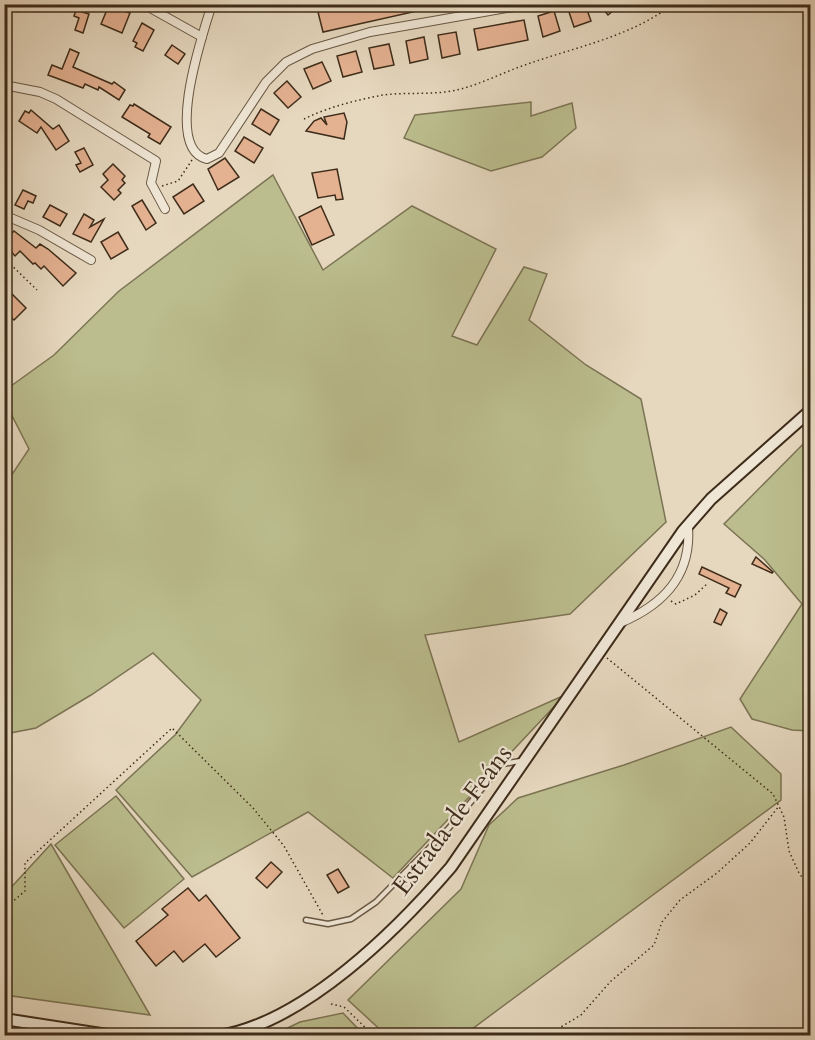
<svg xmlns="http://www.w3.org/2000/svg" width="815" height="1040" font-family="Cardo,serif">
<style>
.green{fill:#bbbd8e;stroke:#7c7454;stroke-width:1.5}
.building{fill:#e4b191;stroke:#3e2c1a;stroke-width:1.5}
.lines{fill:none;stroke-linecap:round;stroke-linejoin:round}
.lane-casing{stroke:#685743;stroke-width:7}
.street-casing{stroke:#685743;stroke-width:10}
.secondary-casing{stroke:#3e2c1a;stroke-width:14}
.path{stroke:#3e2c1a;stroke-width:1.5;stroke-dasharray:1.5 3;stroke-linecap:butt}
.lane{stroke:#efe6d5;stroke-width:4}
.street{stroke:#efe6d5;stroke-width:8}
.secondary{stroke:#efe6d5;stroke-width:10}
.labels{text-anchor:middle;dominant-baseline:central;stroke-width:4.5;stroke-linejoin:round;paint-order:stroke}
.street-label{font-size:26px;fill:#3e2c1a;stroke:#efe6d5}
</style>
<rect width="100%" height="100%" fill="#e6d8bf"/>
<filter id="stains"><feTurbulence type="fractalNoise" baseFrequency=".00333" numOctaves="4"/><feColorMatrix values="0 0 0 0 .2 0 0 0 0 .09 0 0 0 0 .02 0 0 0 .5 -.17"/></filter>
<radialGradient id="worn" r=".72"><stop offset=".6" stop-color="#630" stop-opacity="0"/><stop offset="1" stop-color="#630" stop-opacity=".3"/></radialGradient>
<g class="green">
<polygon points="531,102 531,116 572,103 576,128 542,157 491,171 404,138 415,115"/>
<polygon points="273,175 323,270 412,206 496,249 452,336 477,345 524,267 547,274 529,320 586,365 641,399 666,522 570,614 425,635 459,742 565,695 393,878 308,812 192,877 116,790 175,735 201,700 153,653 91,695 36,728 5,734 5,485 29,449 5,402 4,391 54,355 119,291"/>
<polygon points="810,437 810,731 792,730 752,719 740,699 802,604 765,560 724,524"/>
<polygon points="731,727 781,774 781,800 464,1035 386,1035 348,1000 461,889 489,825 518,798 624,765"/>
<polygon points="116,796 184,879 124,928 55,845"/>
<polygon points="51,844 150,1015 5,995 5,894"/>
<polygon points="343,1013 364,1035 273,1035 300,1022"/>
</g>
<g class="building">
<polygon points="331,4 435,4 435,7 323,32 317,8"/>
<polygon points="573,4 585,4 591,21 574,27 567,6"/>
<polygon points="599,4 621,4 608,15"/>
<polygon points="109,5 130,13 122,33 101,24"/>
<polygon points="76,10 89,14 83,33 75,30 79,18 74,16"/>
<polygon points="554,11 560,31 543,37 538,16"/>
<polygon points="524,20 528,40 478,50 474,29"/>
<polygon points="142,23 154,30 143,51 135,47 137,43 133,41"/>
<polygon points="456,32 460,54 442,58 438,35"/>
<polygon points="424,37 428,59 410,63 406,41"/>
<polygon points="389,44 394,65 374,69 369,48"/>
<polygon points="172,45 185,54 178,64 165,55"/>
<polygon points="70,49 79,53 73,67 112,84 114,82 125,90 119,100 99,87 98,90 85,84 83,88 48,75 52,65 62,69"/>
<polygon points="356,51 362,72 343,77 337,56"/>
<polygon points="322,62 331,81 313,89 304,69"/>
<polygon points="287,81 301,97 288,108 274,93"/>
<polygon points="134,104 171,127 160,144 148,137 150,134 122,117 130,105 133,106"/>
<polygon points="261,109 279,120 270,135 252,124"/>
<polygon points="31,110 53,129 59,125 69,141 56,150 41,127 37,133 19,121 25,111 29,113"/>
<polygon points="344,113 347,122 344,139 306,131 314,121 321,118 327,125 324,117"/>
<polygon points="244,137 263,148 254,163 235,151"/>
<polygon points="84,148 93,165 80,172 76,165 81,163 75,152"/>
<polygon points="225,158 239,177 218,190 208,169"/>
<polygon points="113,164 125,176 122,180 125,183 118,190 121,193 114,200 101,187 108,180 103,174"/>
<polygon points="337,169 343,199 336,200 335,195 318,198 312,173"/>
<polygon points="193,184 204,201 184,214 173,197"/>
<polygon points="23,190 36,196 33,203 28,201 24,209 15,205"/>
<polygon points="142,200 156,223 146,230 132,206"/>
<polygon points="50,205 67,214 60,226 43,217"/>
<polygon points="321,206 334,235 312,245 299,217"/>
<polygon points="84,214 94,220 90,227 104,219 91,242 73,234"/>
<polygon points="14,231 36,248 40,244 48,249 76,273 63,286 44,266 41,269 35,263 33,264 20,251 15,256 9,249 4,253 4,241"/>
<polygon points="118,232 128,249 111,259 101,242"/>
<polygon points="10,292 26,308 14,320 4,311 4,297"/>
<polygon points="756,557 773,572 772,573 752,564"/>
<polygon points="702,567 741,585 735,597 726,593 729,588 699,574"/>
<polygon points="720,609 727,613 721,625 714,622"/>
<polygon points="271,862 282,872 267,888 256,878"/>
<polygon points="338,869 349,887 338,893 327,875"/>
<polygon points="188,888 199,901 206,895 240,938 216,957 205,944 183,962 174,951 156,966 136,941 168,915 162,909"/>
</g>
<g class="lines">
<defs>
<polyline id="lane" points="306,920 328,924 351,919 376,902 448,829 503,764 520,761"/>
<g id="street">
<polyline points="143,4 202,37"/>
<path d="M212 4C203 33 163 149 207 159L219 153 266 82 286 62 312 49 370 32 530 4"/>
<polyline points="4,85 40,92 56,99 156,161 151,183 165,209"/>
<polyline points="4,215 39,230 91,260"/>
<path d="M620 623C663 605 692 576 688 526"/>
</g>
<g id="secondary">
<polyline points="4,1019 114,1036"/>
<path d="M219 1036C305 1022 397 930 451 867L683 531 711 499 810 411"/>
</g>
</defs>
<use href="#lane" class="lane-casing"/>
<use href="#street" class="street-casing"/>
<use href="#secondary" class="secondary-casing"/>
<g class="path">
<path d="M304 119C328 107 357 100 383 95 406 92 429 95 452 91 478 86 501 73 525 65 575 47 631 37 673 4"/>
<polyline points="162,186 178,181 192,160"/>
<polyline points="4,258 37,290"/>
<polyline points="671,601 676,604 695,595 707,584"/>
<polyline points="607,658 773,794 784,817 789,851 799,873 810,888"/>
<polyline points="4,909 25,891 25,863 172,728 253,808 284,846 324,917"/>
<polyline points="331,1004 344,1007 374,1036"/>
<polyline points="546,1036 581,1015 611,981 654,945 662,922 680,900 717,873 750,843 779,806"/>
</g>
<use href="#lane" class="lane"/>
<use href="#street" class="street"/>
<use href="#secondary" class="secondary"/>
</g>
<g class="labels">
<g class="street-label">
<text transform="translate(452 820) rotate(-53)">Estrada de Feáns</text>
</g>
</g>
<rect width="815" height="1040" fill="none" stroke="#e6d8bf" stroke-width="24"/>
<rect x="6" y="6" width="803" height="1028" fill="none" stroke="#3e2c1a" stroke-width="3"/>
<rect x="12" y="12" width="791" height="1016" fill="none" stroke="#3e2c1a" stroke-width="1.5"/>
<rect width="100%" height="100%" filter="url(#stains)"/>
<rect width="100%" height="100%" fill="url(#worn)"/>
</svg>
